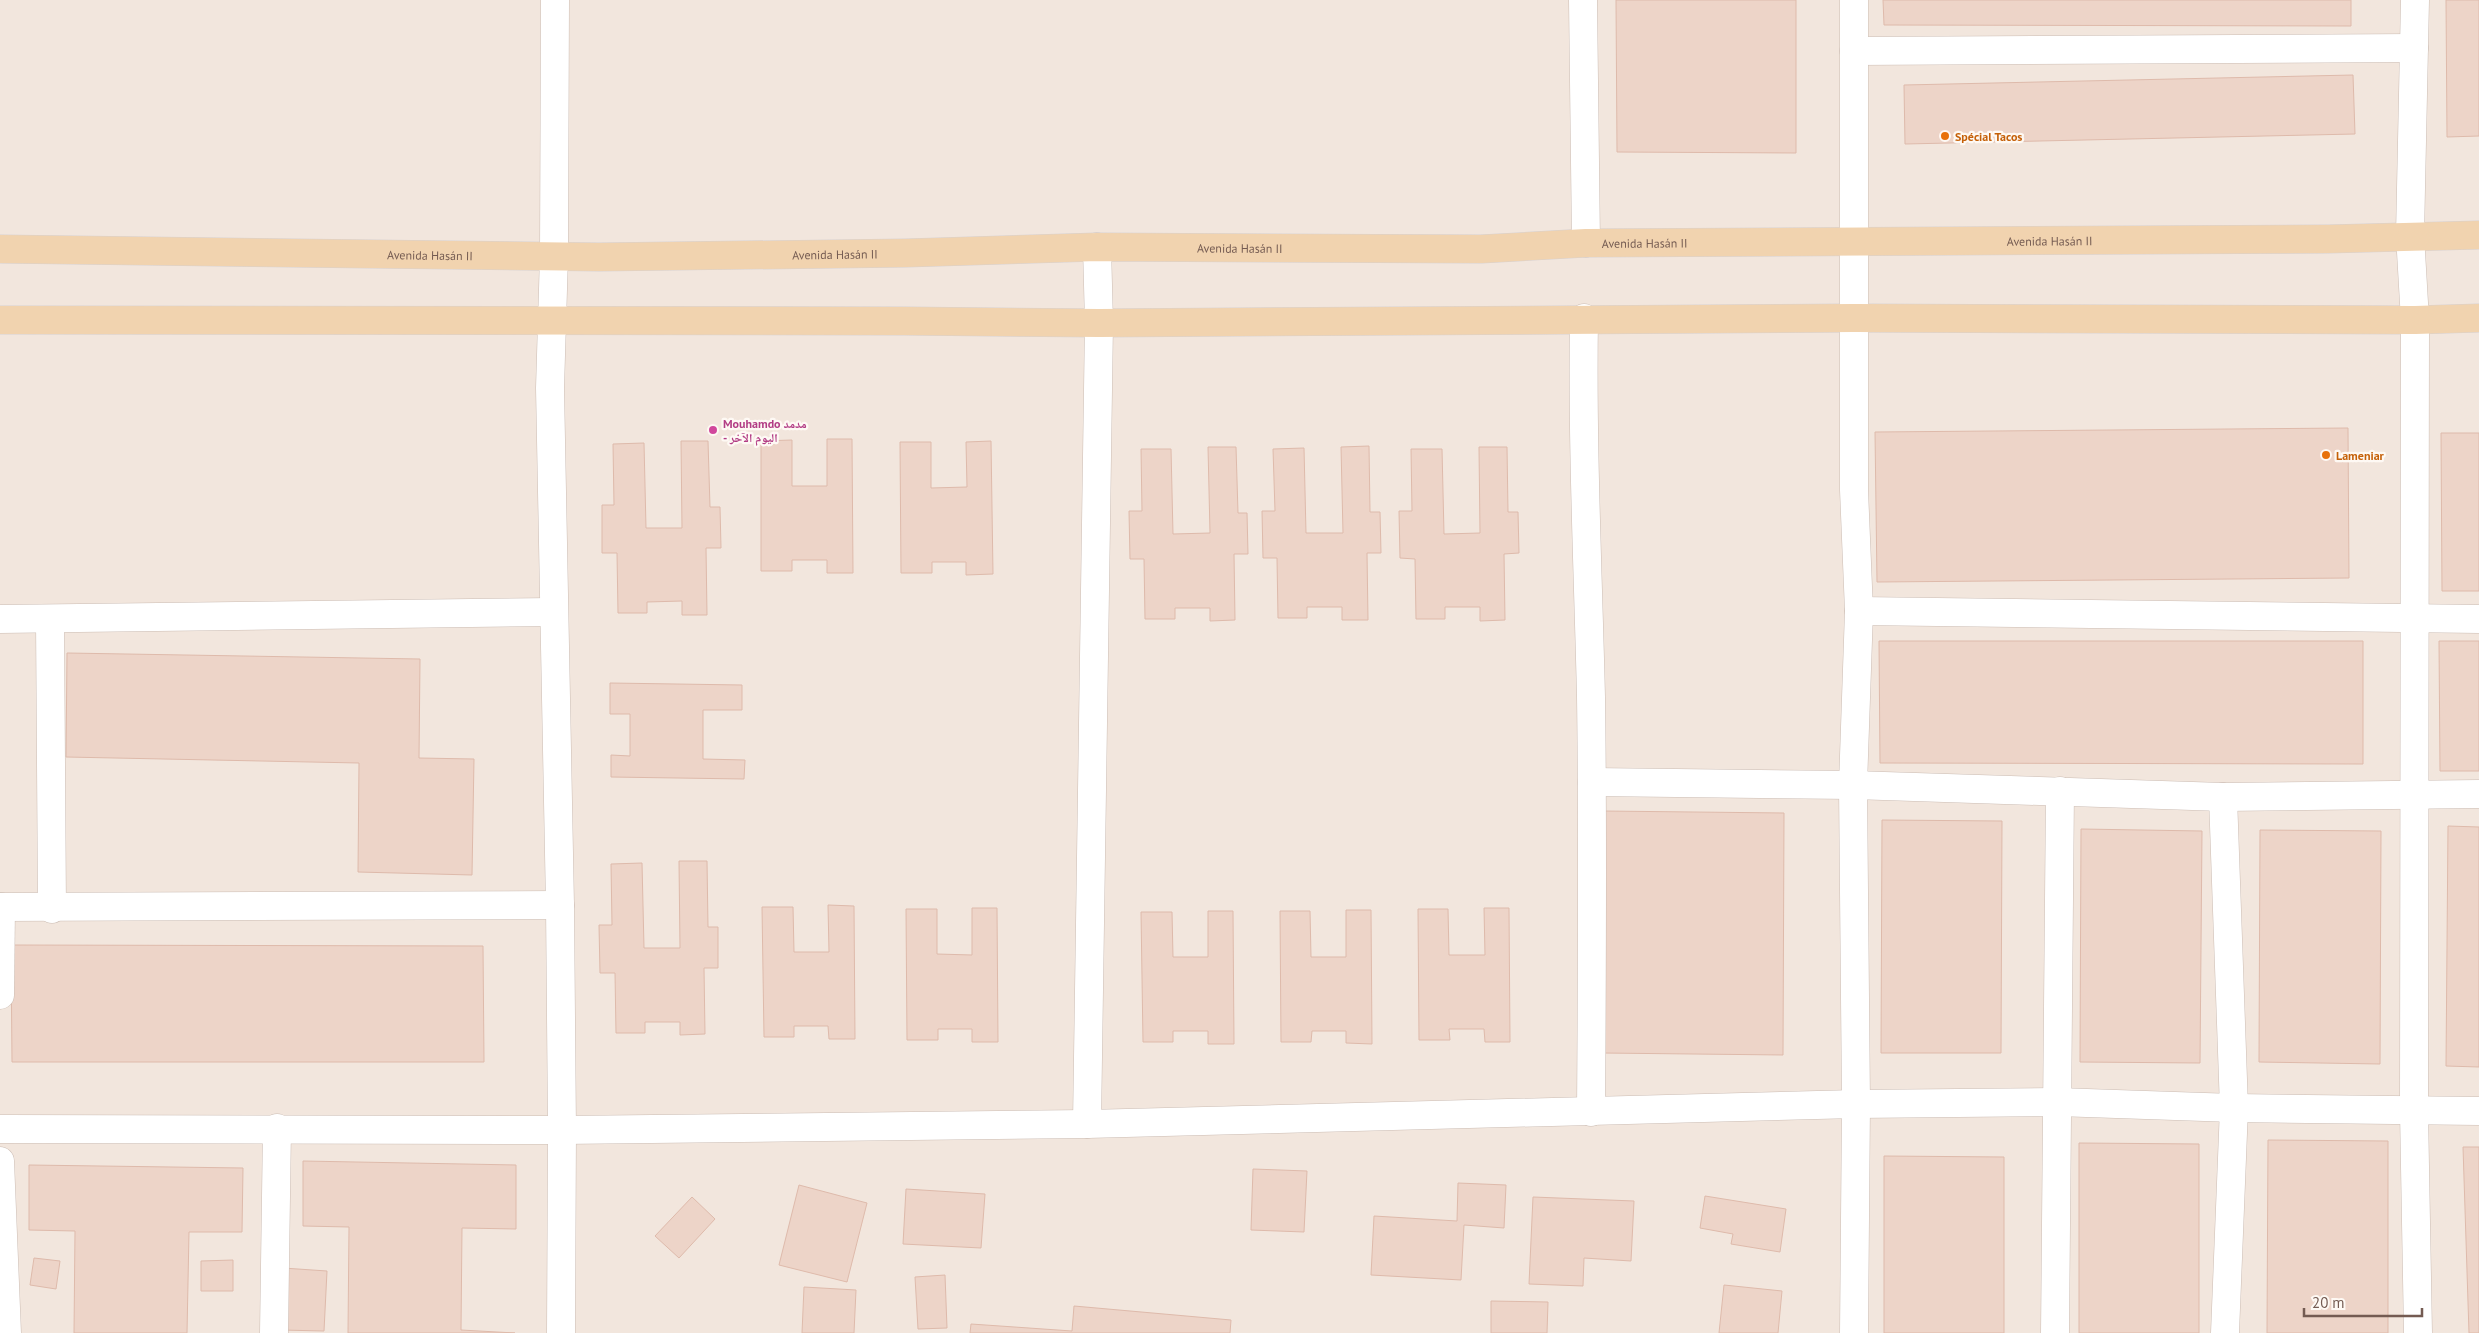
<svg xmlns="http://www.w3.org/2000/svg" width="2479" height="1333" font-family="'PT Sans','Noto Naskh Arabic',sans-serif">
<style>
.residential{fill:#f2e6dd}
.building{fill:#edd4c8;stroke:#debaab}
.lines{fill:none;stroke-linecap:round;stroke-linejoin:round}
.minor-casing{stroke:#ccbdb4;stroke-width:29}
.tertiary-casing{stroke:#ccbdb4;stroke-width:29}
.primary-casing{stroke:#d8d1cf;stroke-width:29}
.minor{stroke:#fff;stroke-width:28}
.tertiary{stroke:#fff;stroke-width:28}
.primary{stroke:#f1d3af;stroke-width:28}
.food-dot{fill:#e8710a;stroke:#fef9f4;stroke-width:2}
.hotel-dot{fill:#d1479c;stroke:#fef9f4;stroke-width:2}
.labels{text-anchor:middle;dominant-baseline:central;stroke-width:4.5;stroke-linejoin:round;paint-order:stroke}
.food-label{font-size:12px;font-weight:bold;fill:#c56008;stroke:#fef9f4;text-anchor:start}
.street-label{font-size:12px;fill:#745b52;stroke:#fef9f4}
.hotel-label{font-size:12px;font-weight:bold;fill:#b23c85;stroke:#fef9f4;text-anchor:start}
</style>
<rect width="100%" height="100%" fill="#fbf5ee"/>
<rect class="residential" x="0" y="0" width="2479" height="1333"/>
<g class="building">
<polygon points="1616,0 1796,0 1796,153 1617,152"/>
<polygon points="1883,0 2351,0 2351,26 1884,25"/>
<polygon points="2446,0 2479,0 2479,136 2447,137"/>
<polygon points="2353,75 2355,134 1905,144 1904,85"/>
<polygon points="2348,428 2349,578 1877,582 1875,432"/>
<polygon points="2441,433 2479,433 2479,591 2442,591"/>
<polygon points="827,439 852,439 853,573 827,573 827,560 792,560 792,571 761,571 761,441 792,440 792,486 827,486"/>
<polygon points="681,441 708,441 710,507 720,507 721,548 706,548 707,615 682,615 682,601 647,602 647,613 618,613 617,553 602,553 602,505 614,505 613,444 644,443 646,528 682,528"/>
<polygon points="991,441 993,574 966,575 966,562 932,562 932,573 901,573 900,442 931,442 931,488 967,487 966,442"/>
<polygon points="1369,446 1370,512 1380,512 1381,553 1367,553 1368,620 1342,620 1342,607 1307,607 1307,618 1278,618 1277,558 1263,558 1262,511 1275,511 1273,449 1304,448 1306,533 1343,533 1341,447"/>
<polygon points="1208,447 1236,447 1238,513 1247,513 1248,554 1234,554 1235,620 1210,621 1210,608 1175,608 1175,619 1145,619 1144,559 1130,559 1129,511 1142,511 1141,449 1171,449 1173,534 1210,533"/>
<polygon points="1479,447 1507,447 1508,512 1518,512 1519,553 1504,554 1505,620 1480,621 1480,607 1445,607 1445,619 1416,619 1415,559 1400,558 1399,511 1412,511 1411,449 1442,449 1444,534 1480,533"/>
<polygon points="1879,641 2363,641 2363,764 1880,763"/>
<polygon points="2439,641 2479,641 2479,771 2440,771"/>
<polygon points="67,653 420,659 419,758 474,759 472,875 358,872 359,763 66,757"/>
<polygon points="610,683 742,685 742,710 703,710 703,759 745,760 744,779 611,777 611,755 630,756 630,714 610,714"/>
<polygon points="1603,811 1784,813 1783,1055 1602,1053"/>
<polygon points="1882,820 2002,821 2001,1053 1881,1053"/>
<polygon points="2448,826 2479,827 2479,1067 2446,1066"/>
<polygon points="2081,829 2202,831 2200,1063 2080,1062"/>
<polygon points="2260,830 2381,831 2380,1064 2259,1062"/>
<polygon points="679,861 707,861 708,927 718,927 718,968 704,968 705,1034 680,1035 680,1022 645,1022 645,1033 616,1033 615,973 600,973 599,925 612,925 611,864 642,863 644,948 680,948"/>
<polygon points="828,905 854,906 855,1039 829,1039 828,1026 794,1026 794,1037 764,1037 762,907 793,907 794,952 829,952"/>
<polygon points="972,908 997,908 998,1042 972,1042 972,1029 938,1029 938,1040 907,1040 906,909 937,909 937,954 972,955"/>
<polygon points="1484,908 1509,908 1510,1042 1485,1042 1484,1029 1449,1029 1450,1040 1419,1040 1418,909 1448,909 1449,955 1485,955"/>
<polygon points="1346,910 1371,910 1372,1044 1346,1043 1346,1031 1312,1031 1311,1042 1281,1042 1280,911 1310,911 1311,957 1346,957"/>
<polygon points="1208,911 1233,911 1234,1044 1208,1044 1208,1031 1173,1031 1173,1042 1143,1042 1141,912 1172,912 1173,957 1208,957"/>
<polygon points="11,945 483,946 484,1062 12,1062"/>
<polygon points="2268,1140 2388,1141 2388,1333 2267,1333"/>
<polygon points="2079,1143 2199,1144 2199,1333 2079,1333"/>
<polygon points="2463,1147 2479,1147 2479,1333 2469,1333"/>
<polygon points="1884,1156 2004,1157 2004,1333 1884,1333"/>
<polygon points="303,1161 516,1165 516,1229 462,1228 461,1330 515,1333 348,1333 349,1227 303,1226"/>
<polygon points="29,1165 243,1168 242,1232 189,1232 187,1333 74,1333 75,1231 29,1230"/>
<polygon points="1253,1169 1307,1171 1304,1232 1251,1230"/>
<polygon points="1458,1183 1506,1185 1504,1228 1464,1225 1461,1280 1371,1275 1374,1216 1457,1221"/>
<polygon points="799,1185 867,1203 847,1282 779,1265"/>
<polygon points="906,1189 985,1194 981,1248 903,1244"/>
<polygon points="1705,1196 1786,1209 1780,1252 1731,1244 1733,1234 1700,1228"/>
<polygon points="692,1197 715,1219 679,1258 655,1236"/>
<polygon points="1533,1197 1634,1201 1631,1261 1584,1258 1583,1286 1529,1284"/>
<polygon points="34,1258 60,1261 56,1289 30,1285"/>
<polygon points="233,1260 233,1291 201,1291 201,1261"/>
<polygon points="283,1268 327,1271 324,1331 281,1330"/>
<polygon points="945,1275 947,1328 918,1329 915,1277"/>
<polygon points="1724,1285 1782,1291 1778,1333 1719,1333"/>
<polygon points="804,1287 856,1290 854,1333 802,1333"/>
<polygon points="1491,1301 1548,1302 1547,1333 1491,1333"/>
<polygon points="1074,1306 1231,1320 1230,1333 970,1333 971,1324 1072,1331"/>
</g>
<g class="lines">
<defs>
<g id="minor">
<polyline points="1583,0 1586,243"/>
<polyline points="2415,0 2410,235 2415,320 2414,1111 2418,1333"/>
<polyline points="1854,51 2414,48"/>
<polyline points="554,256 555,0"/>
<path d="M1584 318C1582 445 1588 571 1591 697 1593 835 1592 973 1591 1112"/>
<polyline points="1859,611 2479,619"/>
<polyline points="0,619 552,612"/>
<polyline points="50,619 52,909"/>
<polyline points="1592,782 1853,785 2223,797 2479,794"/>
<polyline points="2223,797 2234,1108 2225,1333"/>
<polyline points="0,907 560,905"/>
<polyline points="0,995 1,907"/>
<polyline points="1087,1124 1099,323 1097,247"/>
<polyline points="0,1129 562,1130 1087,1124 1856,1104 2057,1102 2234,1108 2479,1111"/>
<polyline points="0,1161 7,1333"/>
<polyline points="274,1333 277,1128"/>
<polyline points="1854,1333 1856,1104 1853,785 1859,611 1854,490 1854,0"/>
<polyline points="2055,1333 2060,791"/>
</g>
<polyline id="tertiary" points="554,256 550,388 560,905 562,1130 561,1333"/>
<g id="primary">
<path id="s1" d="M0 249 599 257 906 253 1097 247 1481 249 1586 243 2328 239 2479 235"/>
<polyline points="0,320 905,321 1099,323 1854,318 2415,320 2479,318"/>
</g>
</defs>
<use href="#minor" class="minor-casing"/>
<use href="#tertiary" class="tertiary-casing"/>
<use href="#primary" class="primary-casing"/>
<use href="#minor" class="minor"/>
<use href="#tertiary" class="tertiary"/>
<use href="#primary" class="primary"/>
</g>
<g class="food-dot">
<circle cx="1945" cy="136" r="5"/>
<circle cx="2326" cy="455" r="5"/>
</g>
<circle class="hotel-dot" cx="713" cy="430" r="5"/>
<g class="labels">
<g class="food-label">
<text x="1955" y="136">Spécial Tacos</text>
<text x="2336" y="455">Lameniar</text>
</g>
<g class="street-label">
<text stroke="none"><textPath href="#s1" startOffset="2050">Avenida Hasán II</textPath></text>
<text stroke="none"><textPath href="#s1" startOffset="1645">Avenida Hasán II</textPath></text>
<text stroke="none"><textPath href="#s1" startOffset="1240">Avenida Hasán II</textPath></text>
<text stroke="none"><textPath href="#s1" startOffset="430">Avenida Hasán II</textPath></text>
<text stroke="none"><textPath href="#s1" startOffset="835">Avenida Hasán II</textPath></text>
</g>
<g class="hotel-label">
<text x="723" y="423">Mouhamdo مدمد<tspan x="723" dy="14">- اليوم الآخر</tspan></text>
</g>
</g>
<path d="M2304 1308v8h118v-8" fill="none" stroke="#745b52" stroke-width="2.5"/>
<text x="2312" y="1308" font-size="15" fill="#745b52" stroke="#fef9f4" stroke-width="4" paint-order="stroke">20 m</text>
</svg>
